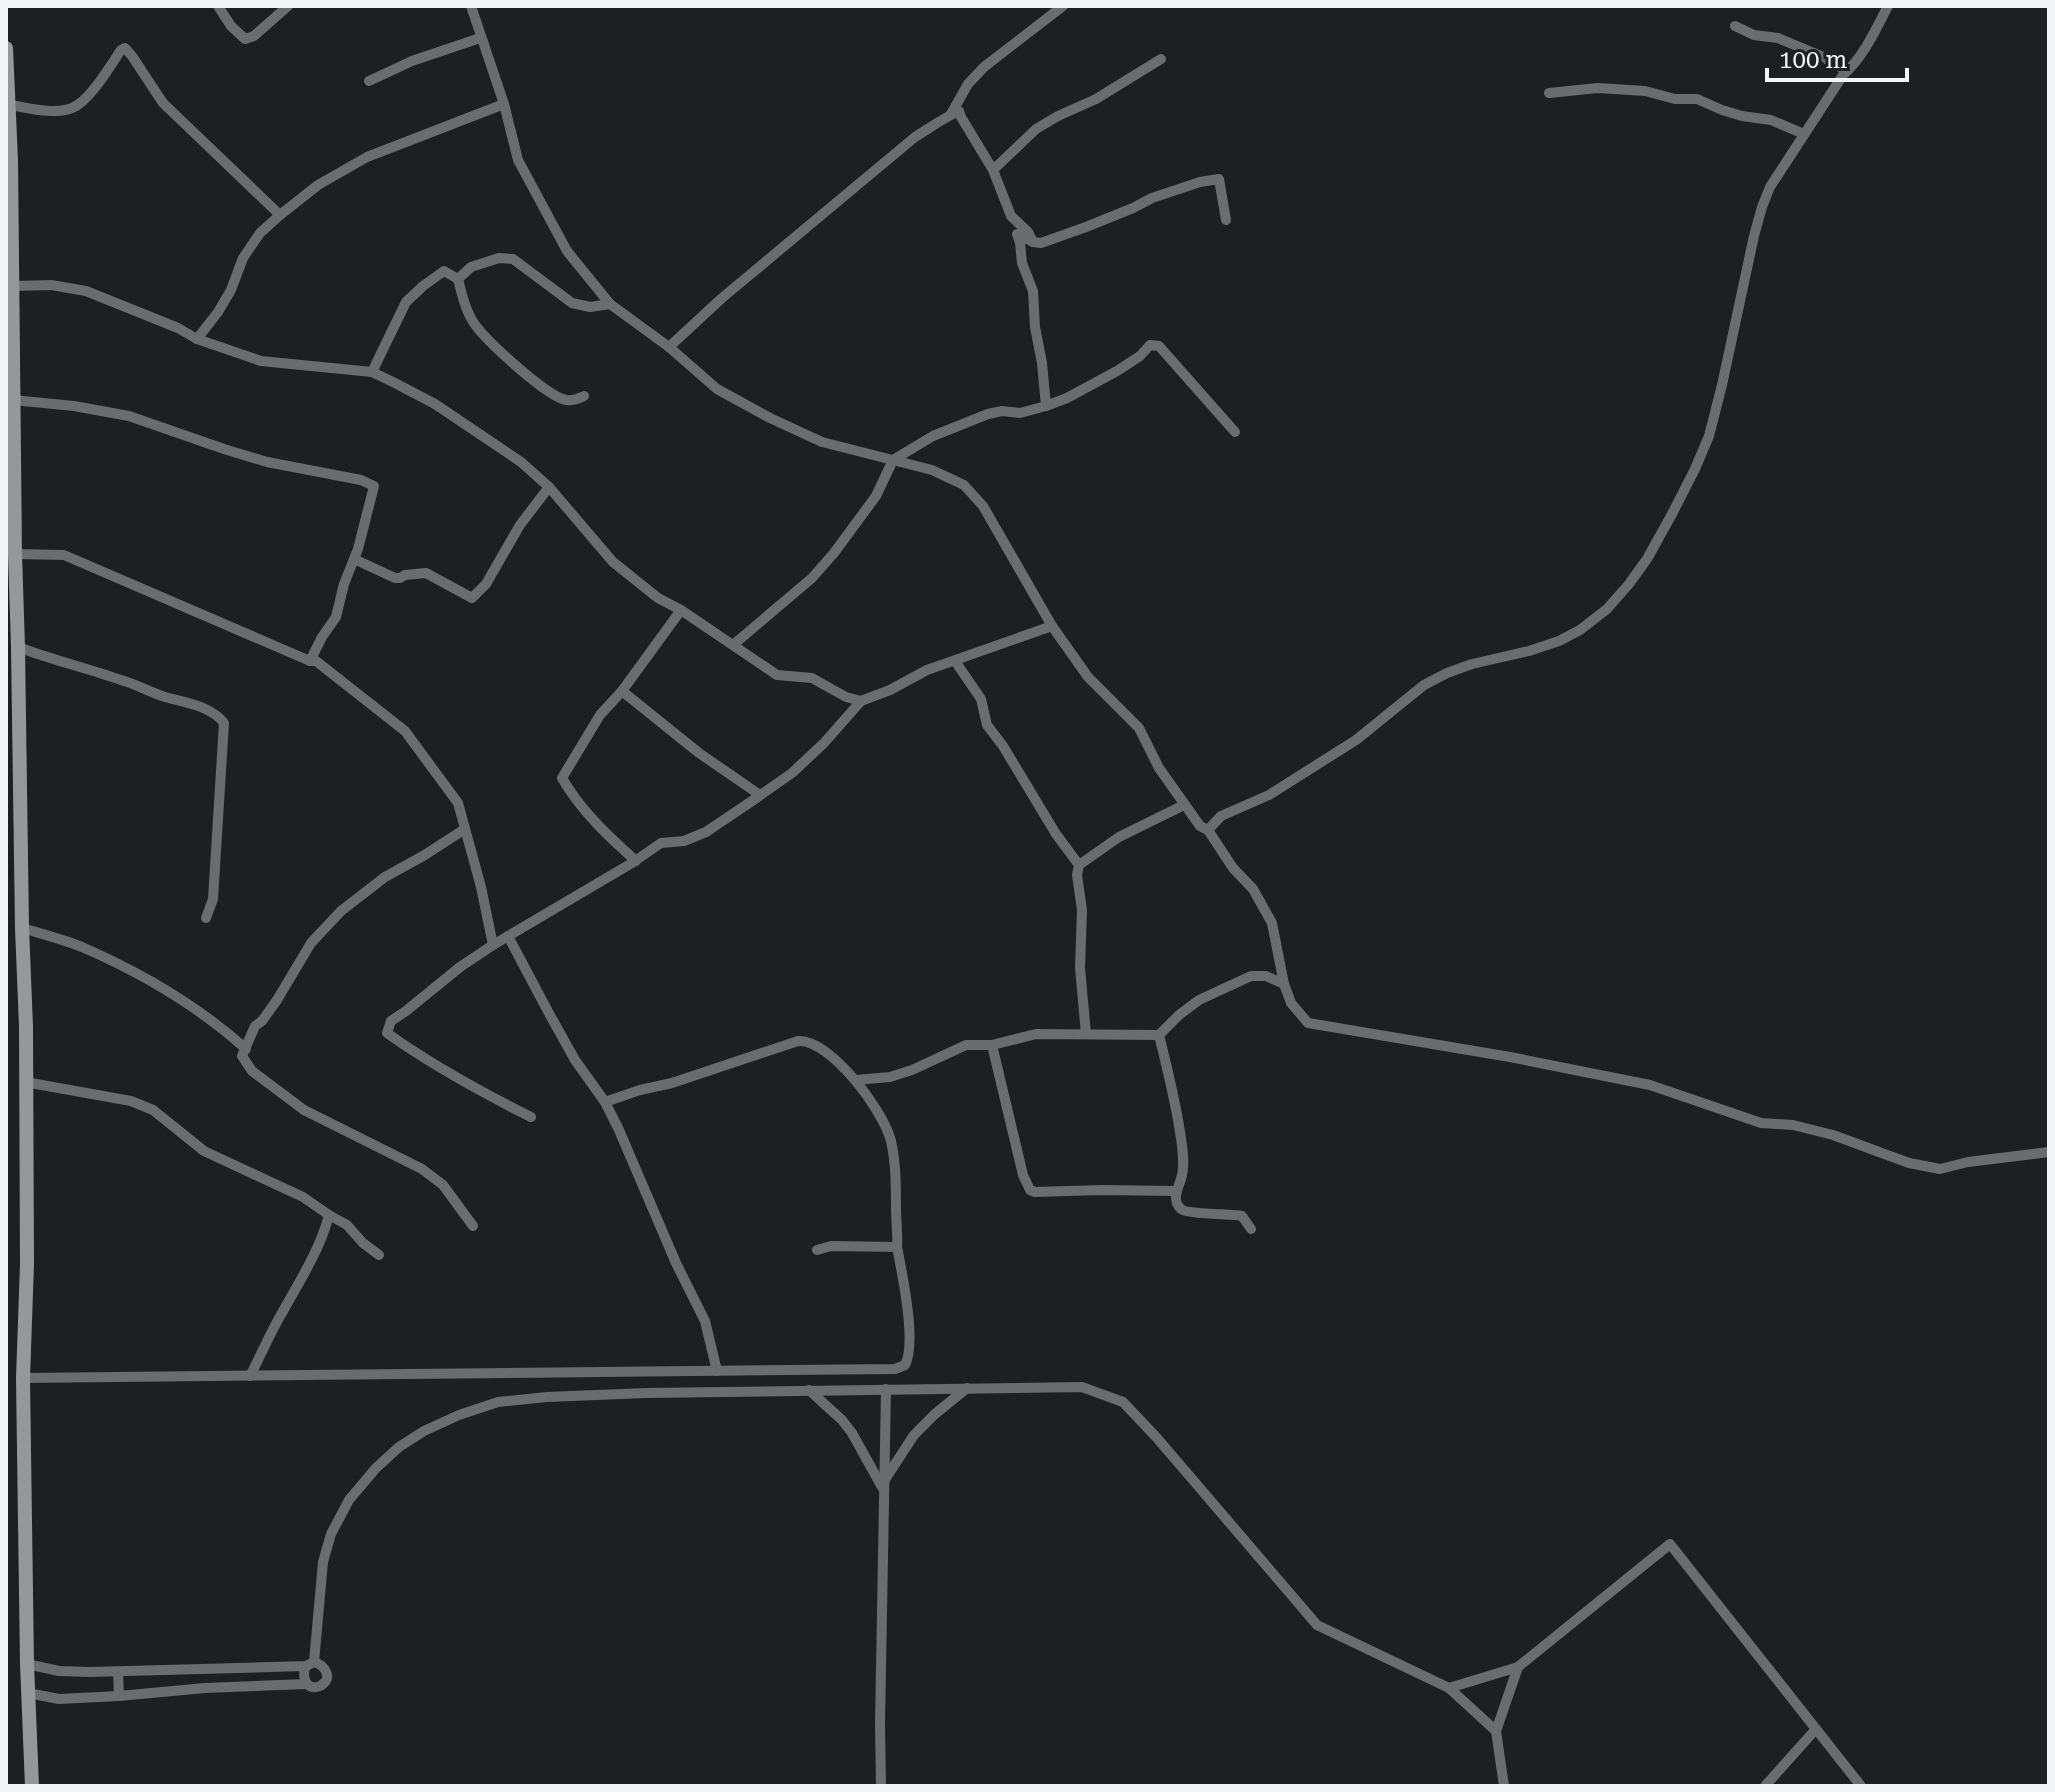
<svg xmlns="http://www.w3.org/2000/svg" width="2055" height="1792" font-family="'Roboto Serif',serif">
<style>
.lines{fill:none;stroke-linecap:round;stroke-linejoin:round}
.street{stroke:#6a6c6d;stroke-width:10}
.secondary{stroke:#959899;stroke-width:14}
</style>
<rect width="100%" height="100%" fill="#1c2021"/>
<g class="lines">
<g class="street">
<polyline points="218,6 231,26 245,39 254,36 288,6"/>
<polyline points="471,6 504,104 518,160 567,251 610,304 669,347 717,389 770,418 822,442 932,470 964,485 983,506 1052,626 1088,677 1139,728 1159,768 1200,826 1208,830 1233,868 1253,889 1272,923 1284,984 1291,1003 1308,1023 1510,1057 1650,1085 1761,1123 1793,1125 1833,1135 1909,1163 1940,1169 1968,1162 2049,1152"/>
<polyline points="1735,26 1754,35 1778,38 1826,58 1830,63 1848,70"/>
<polyline points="369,81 412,61 480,38"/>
<polyline points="1549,93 1598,88 1645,91 1675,99 1697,99 1722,110 1742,116 1771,120 1804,134"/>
<path d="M10 105C29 108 54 115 72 108 90 101 110 66 121 50L125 48 132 56 163 103 280 215"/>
<polyline points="951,114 968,84 984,67 1063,6"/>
<polyline points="993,170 1036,129 1058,116 1096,99 1161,59"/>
<polyline points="1033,242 1041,243 1086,227 1133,208 1152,198 1200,182 1219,179 1226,220"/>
<polyline points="458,279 471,267 499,258 513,259 572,303 590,307 610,304"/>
<polyline points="12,286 51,285 86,291 178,328 197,339 261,361 372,372 393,382 435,404 521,462 549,487 613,562 658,598 681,610 777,675 812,678 846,697 861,701"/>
<polyline points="197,339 218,312 231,290 243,258 260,233 280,215 318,185 367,157 504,104"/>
<path d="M669 347 722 298 915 137C930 128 943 118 959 111L961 117 993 170 1011 216 1028 232 1033 242 1017 234 1020 243 1022 263 1033 291 1035 327 1042 363 1046 406"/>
<path d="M372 372 406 302 423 286 444 271 458 279C462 295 466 313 476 326 489 343 546 396 566 400 573 401 577 399 584 396"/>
<polyline points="13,400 74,406 129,416 224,449 267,462 361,480 374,486 358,549 344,584 336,617 322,637 310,661"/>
<polyline points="15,554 64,555 310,661 316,661 405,731 458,803 481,887 493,945"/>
<polyline points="354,559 395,578 400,578 405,575 426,573 472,598 486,584 520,525 549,487"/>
<polyline points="733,645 812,578 834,553 876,496 893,460 933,436 988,414 1002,411 1020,413 1046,406 1067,398 1117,371 1140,356 1150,345 1159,346 1235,432"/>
<path d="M18 647C52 660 87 668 121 680 135 684 148 691 162 696 184 703 210 705 224 723L213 899 206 918"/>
<polyline points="955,661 981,699 987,725 1003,746 1056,834 1079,865"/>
<polyline points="622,691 699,753 760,795"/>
<polyline points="465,829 423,856 385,877 341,911 311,943 277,1000 262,1021 255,1026 242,1056 252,1071 304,1110 422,1169 443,1185 473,1226"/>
<path d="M1208 830 1221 816 1269 795 1356 740 1424 685 1447 673 1472 664 1529 651 1559 641 1580 630 1607 609 1629 584 1647 559 1672 514 1695 469 1709 436 1722 385 1754 236 1762 207 1770 187 1843 75C1863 58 1876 29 1888 6"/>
<path d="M636 861C608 836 581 811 562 778L600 715 622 691 681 610"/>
<path d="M22 928C42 934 62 939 82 947 142 973 197 1005 246 1049"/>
<polyline points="508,936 551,1017 575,1060 605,1102 619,1130 676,1263 705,1321 717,1371"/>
<polyline points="1086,1034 1080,968 1082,910 1077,875 1079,865 1119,837 1184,805"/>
<path d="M1159 1035C1167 1067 1175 1099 1180 1132 1182 1145 1185 1162 1182 1175 1180 1186 1170 1199 1181 1209 1186 1214 1231 1214 1242 1216L1251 1229"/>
<polyline points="992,1045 1023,1175 1030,1190 1035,1192 1102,1190 1176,1191"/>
<polyline points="856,1080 890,1077 912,1070 966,1045 992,1045 1036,1034 1159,1035 1179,1015 1199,1000 1251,976 1266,976 1284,984"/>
<polyline points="25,1082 131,1101 153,1110 204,1151 303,1197 329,1215 347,1225 363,1243 379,1255"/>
<path d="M605 1102 640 1090 672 1083 798 1041C831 1039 884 1112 891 1141 896 1163 896 1187 896 1209 896 1222 898 1234 897 1247L831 1246 817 1250"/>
<path d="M531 1117C481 1092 433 1066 387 1033L391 1021 406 1011 460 967 493 945 632 863 661 843 684 841 706 832 752 801 792 773 824 743 861 701 890 690 927 670 1052 626"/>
<path d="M250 1376C261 1355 270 1333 282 1313 299 1282 320 1250 329 1215"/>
<path d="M23 1378 895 1369 905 1365C917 1343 902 1273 897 1247"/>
<polyline points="809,1390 842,1420 852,1433 882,1487"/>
<polyline points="884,1481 914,1435 935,1414 967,1388"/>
<polyline points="314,1662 323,1562 331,1534 349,1500 376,1468 399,1447 424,1431 459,1415 498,1402 547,1397 646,1393 1082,1387 1123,1402 1157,1438 1317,1625 1449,1688 1496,1731 1504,1786"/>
<path d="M27 1664 59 1671 90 1672 306 1666 314 1662C325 1665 334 1679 320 1686 306 1692 301 1676 306 1666"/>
<polyline points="118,1672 119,1696"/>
<polyline points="1449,1688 1518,1667 1670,1544 1861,1786"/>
<polyline points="28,1693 59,1699 119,1696 205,1688 306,1684"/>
<polyline points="1496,1731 1518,1667"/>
<polyline points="881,1786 880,1724 886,1389"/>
<polyline points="1765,1786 1816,1729"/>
</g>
<polyline class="secondary" points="6,48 11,160 15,554 18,647 22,928 26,1026 27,1264 23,1378 27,1664 32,1786"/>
</g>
<rect width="2055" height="1792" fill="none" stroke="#f3f5f6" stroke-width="16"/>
<path d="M1767 68v12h140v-12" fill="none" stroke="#f3f5f6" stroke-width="4"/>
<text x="1779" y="68" font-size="24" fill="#f3f5f6" stroke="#1c2021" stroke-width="6" paint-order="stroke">100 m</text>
</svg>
